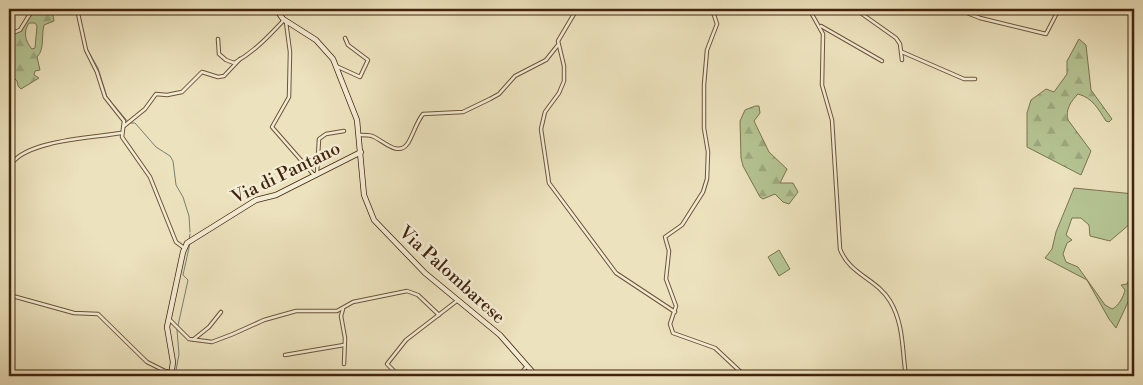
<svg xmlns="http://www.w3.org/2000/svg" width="1143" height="385" font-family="'Libre Bodoni',serif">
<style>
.grass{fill:#b5c493;stroke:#7b7450}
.forest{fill:url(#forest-firs);stroke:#7b7450;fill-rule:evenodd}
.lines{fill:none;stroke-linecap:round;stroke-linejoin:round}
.stream{stroke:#768072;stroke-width:1}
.street-casing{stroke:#6c5439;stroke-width:4.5}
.secondary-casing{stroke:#41240d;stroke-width:6}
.street{stroke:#f3ecd4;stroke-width:2.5}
.secondary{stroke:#f3ecd4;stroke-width:4.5}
.labels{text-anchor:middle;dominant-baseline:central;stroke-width:5;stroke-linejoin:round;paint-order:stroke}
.street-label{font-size:18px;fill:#41240d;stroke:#f3ecd4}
</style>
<defs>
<pattern id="forest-firs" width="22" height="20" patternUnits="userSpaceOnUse" patternTransform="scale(1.25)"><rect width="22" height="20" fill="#b5c493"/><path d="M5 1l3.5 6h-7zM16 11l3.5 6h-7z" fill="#9da87e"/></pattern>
</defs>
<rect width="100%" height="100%" fill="#ece2bd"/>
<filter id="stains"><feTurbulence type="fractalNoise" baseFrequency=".004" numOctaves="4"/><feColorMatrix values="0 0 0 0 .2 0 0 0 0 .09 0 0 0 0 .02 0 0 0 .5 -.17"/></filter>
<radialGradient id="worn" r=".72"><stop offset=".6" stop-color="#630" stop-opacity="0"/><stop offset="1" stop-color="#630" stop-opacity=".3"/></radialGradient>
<g class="grass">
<path d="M1074 188 1134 194 1131 223 1110 241 1090 236 1089 225 1081 218H1072L1066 235 1072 240 1067 243 1063 254 1066 262 1078 267 1105 305 1112 309C1118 307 1124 296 1125 290L1121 285 1127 284 1131 276 1134 253V289L1116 328 1109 319 1087 280 1045 258 1052 249 1056 232Z"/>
<polygon points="779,250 790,269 779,276 768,257"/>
</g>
<g class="forest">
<path d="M30 9H52L54 21 44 25C41 36 45 49 37 57L40 70 35 71 34 75 39 78 21 89 18 86 17 81 11 75 9 76V30L19 32ZM29 23H35L37 26 35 48 32 49C25 41 23 32 29 23Z"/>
<path d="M1079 39 1086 45 1091 90 1112 119 1109 122 1106 121C1098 109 1093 98 1078 94 1071 101 1065 110 1068 120L1091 151 1081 175 1027 147V113L1031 100 1046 89 1054 92 1067 74V61Z"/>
<polygon points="755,106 759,106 760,113 754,121 769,152 787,169 780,183 793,183 798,192 789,204 783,202 775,194 763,199 760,197 743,166 741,158 740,121 745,110"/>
</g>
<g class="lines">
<g class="stream">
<polyline points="78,9 87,49 98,68 107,97 129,123 135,123 156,147 170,156 173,161 176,185 183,197 189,216 190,232"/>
<polyline points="189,240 190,234"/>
<polyline points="175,376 179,354 177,330 188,280 183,275 190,243"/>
</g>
<defs>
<g id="street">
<polyline points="77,9 86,50 97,72 105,97 124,121 122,137 150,177 176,242 184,248"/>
<polyline points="577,9 558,41 564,66 564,81 559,93 545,112 541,129 549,183 616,273 675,312"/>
<polyline points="712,9 717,24 707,50 704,85 704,128 708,152 707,179 703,192 682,225 665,237 669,251 666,279 676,306 670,324 673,333 715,348 745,376"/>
<path d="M809 9 823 34 822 85 832 120 840 249C849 274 877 279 890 301 904 324 902 351 906 376"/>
<polyline points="855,9 896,38 900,44 902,60"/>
<polyline points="957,9 980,18 1046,34 1059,9"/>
<polyline points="286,22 290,52 289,97 272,127 314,175"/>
<polyline points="821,26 882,61"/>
<polyline points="9,29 15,32 20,30 33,9"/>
<path d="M218 39 219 54 226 60 234 63C254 52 269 36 284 20"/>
<polyline points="902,52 964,79 975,79"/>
<polyline points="336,66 360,77 368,60 348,45 345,38"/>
<polyline points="124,126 145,109 156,94 167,95 182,92 202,72 218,77 224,76 240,59"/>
<path d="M360 135C364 135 369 135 372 136 383 140 398 158 408 143 414 133 416 123 423 114L463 112 490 99 499 94 515 76 546 60 558 45"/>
<polyline points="317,173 319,139 326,134 344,131"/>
<path d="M9 186 12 163C29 140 93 138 121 133"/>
<polyline points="9,295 74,313 98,314 147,362 165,371 172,372"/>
<polyline points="343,309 341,316 345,338 344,364"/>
<polyline points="170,320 189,339 212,342 233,334 264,320 296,311 337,311 353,302 407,291 418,295 439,315"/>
<polyline points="194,339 209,327 221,312"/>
<polyline points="285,355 344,345"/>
<polyline points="394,371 387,364 406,340 458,300"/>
<polyline points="519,376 527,366"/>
</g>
<g id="secondary">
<polyline points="276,9 283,19 316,40 333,59 357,120 364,195 374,220 425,273 500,335 536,376"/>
<polyline points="171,376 173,362 167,327 183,252 187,243 256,200 276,195 361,152"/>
</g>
</defs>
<use href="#street" class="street-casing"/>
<use href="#secondary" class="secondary-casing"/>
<use href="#street" class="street"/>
<use href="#secondary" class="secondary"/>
</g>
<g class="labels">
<g class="street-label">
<text transform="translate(286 173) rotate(-26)">Via di Pantano</text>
<text transform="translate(452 275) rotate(42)">Via Palombarese</text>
</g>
</g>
<rect width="1143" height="385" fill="none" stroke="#ece2bd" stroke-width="30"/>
<rect x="10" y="10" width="1123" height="365" fill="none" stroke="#41240d" stroke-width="2.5"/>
<rect x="15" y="15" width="1113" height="355" fill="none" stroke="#41240d"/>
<rect width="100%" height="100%" filter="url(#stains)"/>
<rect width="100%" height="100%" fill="url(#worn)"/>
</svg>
